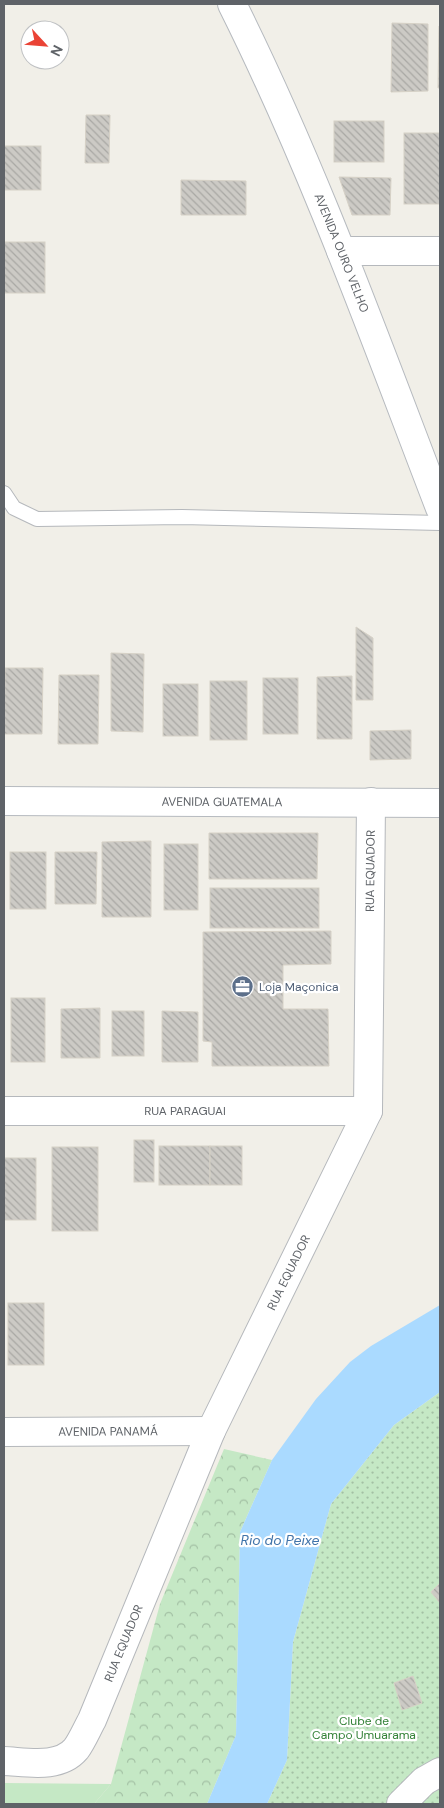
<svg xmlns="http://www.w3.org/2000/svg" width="444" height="1808" font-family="'DM Sans',sans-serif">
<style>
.grass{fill:#c5e8c5}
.forest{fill:url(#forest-crowns)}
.park{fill:url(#park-dots)}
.water{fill:#aadaff}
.building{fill:url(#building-back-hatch);stroke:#d6d1c6}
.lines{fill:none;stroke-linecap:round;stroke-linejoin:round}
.lane-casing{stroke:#b5b8bc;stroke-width:16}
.street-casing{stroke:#b5b8bc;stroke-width:30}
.secondary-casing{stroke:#b6babf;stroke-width:30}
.lane{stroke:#fff;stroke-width:14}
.street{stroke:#fff;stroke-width:28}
.secondary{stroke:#fff;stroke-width:28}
.labels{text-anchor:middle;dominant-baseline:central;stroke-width:4.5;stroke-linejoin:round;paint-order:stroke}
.street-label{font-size:12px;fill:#5f6368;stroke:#fff}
.service-label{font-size:12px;fill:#4e5e75;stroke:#fff;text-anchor:start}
.park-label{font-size:12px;fill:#348238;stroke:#fff}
.water-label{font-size:14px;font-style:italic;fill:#4174aa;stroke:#fff}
</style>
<defs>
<pattern id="forest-crowns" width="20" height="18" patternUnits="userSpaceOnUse" patternTransform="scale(1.25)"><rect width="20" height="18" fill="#c5e8c5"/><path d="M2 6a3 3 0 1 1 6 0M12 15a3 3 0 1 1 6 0" fill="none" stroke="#a3c0a4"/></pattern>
<pattern id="park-dots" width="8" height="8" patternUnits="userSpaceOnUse" patternTransform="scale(1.25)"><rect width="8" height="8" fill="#c5e8c5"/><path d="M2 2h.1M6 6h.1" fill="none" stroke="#a3c0a4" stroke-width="1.8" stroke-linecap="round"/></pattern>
<pattern id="building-back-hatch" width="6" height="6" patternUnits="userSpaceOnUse" patternTransform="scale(1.25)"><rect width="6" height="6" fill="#cccac5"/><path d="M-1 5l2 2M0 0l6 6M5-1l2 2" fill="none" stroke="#a9a8a4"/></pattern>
</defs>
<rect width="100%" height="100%" fill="#f1efe8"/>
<polygon class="grass" points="4,1783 111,1784 94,1804 4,1804"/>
<polygon class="forest" points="224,1449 272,1460 240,1532 236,1735 207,1804 94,1804 111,1784 160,1604"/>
<polygon class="park" points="440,1392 440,1804 267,1804 287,1760 293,1642 331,1504 394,1425"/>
<polygon class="water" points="440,1305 440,1392 394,1425 331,1504 293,1642 287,1760 267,1804 207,1804 236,1735 240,1532 272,1460 316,1399 350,1362 371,1346"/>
<g class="building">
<polygon points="392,23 428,24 428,91 391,92"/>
<polygon points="439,26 440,26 440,88 438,88"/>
<polygon points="86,115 110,115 109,163 85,163"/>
<rect x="334" y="121" width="50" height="41"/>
<rect x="404" y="133" width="36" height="71"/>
<rect x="4" y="146" width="37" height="44"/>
<polygon points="339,177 391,178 390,215 352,215"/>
<polygon points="181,180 246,181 246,215 181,215"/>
<rect x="4" y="242" width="41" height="51"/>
<polygon points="356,627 373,638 373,700 356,700"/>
<polygon points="111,653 144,654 143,732 111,731"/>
<polygon points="5,668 43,668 42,734 4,734"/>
<polygon points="59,675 99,675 98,744 58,744"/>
<polygon points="352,676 352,739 317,739 317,677"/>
<rect x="263" y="678" width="35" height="56"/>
<rect x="210" y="681" width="37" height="59"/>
<rect x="163" y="684" width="35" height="52"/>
<polygon points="411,730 411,759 370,760 370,731"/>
<polygon points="209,833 318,833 317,879 209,879"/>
<polygon points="151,841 151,917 102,917 102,842"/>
<rect x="164" y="844" width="34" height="66"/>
<rect x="10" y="852" width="36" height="57"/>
<polygon points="55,852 97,852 96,904 55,904"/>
<rect x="210" y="888" width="109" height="40"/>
<polygon points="331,931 331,964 283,965 283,1009 328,1009 329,1066 212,1066 212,1042 203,1041 203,932"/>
<rect x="11" y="998" width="34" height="64"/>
<polygon points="100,1008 100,1058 61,1058 61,1009"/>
<rect x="112" y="1011" width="32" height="45"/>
<polygon points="162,1011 198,1012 198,1062 162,1062"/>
<rect x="134" y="1140" width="20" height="42"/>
<rect x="159" y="1146" width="51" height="39"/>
<rect x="210" y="1146" width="32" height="39"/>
<rect x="52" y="1147" width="46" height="84"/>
<rect x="4" y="1158" width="32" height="62"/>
<rect x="8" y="1303" width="36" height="62"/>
<polygon points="440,1583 440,1603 431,1592"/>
<polygon points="413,1676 422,1703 402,1710 394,1683"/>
</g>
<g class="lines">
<defs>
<polyline id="lane" points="4,493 14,508 37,519 182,517 440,523"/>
<g id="street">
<polyline points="341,251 440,251"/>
<path id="s1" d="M4 1111H368"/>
<path id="s2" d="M4 1432 211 1431"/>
<path id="s3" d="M4 1761C27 1762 59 1769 76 1749 82 1741 87 1729 92 1720L211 1431 368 1111 371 802"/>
<polyline points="401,1804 424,1781 440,1772"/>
</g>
<g id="secondary">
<path id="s4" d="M232 4C313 166 375 339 440 508"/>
<path id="s5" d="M4 801 440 803"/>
</g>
</defs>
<use href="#lane" class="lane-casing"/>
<use href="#street" class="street-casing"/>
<use href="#secondary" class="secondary-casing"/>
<use href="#lane" class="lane"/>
<use href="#street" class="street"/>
<use href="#secondary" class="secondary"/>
</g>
<defs>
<symbol id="office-disc" viewBox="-11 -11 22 22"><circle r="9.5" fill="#5c6f8a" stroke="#fff"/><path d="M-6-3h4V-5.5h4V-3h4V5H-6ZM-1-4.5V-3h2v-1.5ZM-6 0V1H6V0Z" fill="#fff"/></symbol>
</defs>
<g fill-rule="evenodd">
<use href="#office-disc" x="230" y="974" width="25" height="25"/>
</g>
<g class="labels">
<g class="street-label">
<text stroke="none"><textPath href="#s4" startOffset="272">AVENIDA OURO VELHO</textPath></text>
<text stroke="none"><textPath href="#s5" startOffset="218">AVENIDA GUATEMALA</textPath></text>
<text stroke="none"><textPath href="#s3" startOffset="1018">RUA EQUADOR</textPath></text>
<text stroke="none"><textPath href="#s1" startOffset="181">RUA PARAGUAI</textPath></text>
<text stroke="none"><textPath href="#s3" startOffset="598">RUA EQUADOR</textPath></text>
<text stroke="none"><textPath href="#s2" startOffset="104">AVENIDA PANAMÁ</textPath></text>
<text stroke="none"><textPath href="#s3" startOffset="192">RUA EQUADOR</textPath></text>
</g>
<g class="service-label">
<text x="259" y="987">Loja Maçonica</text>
</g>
<g class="park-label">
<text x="364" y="1721">Clube de<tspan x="364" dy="14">Campo Umuarama</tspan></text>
</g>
<g class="water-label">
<text x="280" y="1540">Rio do Peixe</text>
</g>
</g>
<rect width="444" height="1808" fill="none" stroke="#5f6368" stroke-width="10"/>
<g transform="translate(45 45) rotate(116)"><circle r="24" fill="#ffffff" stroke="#bfc1c3"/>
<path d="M0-4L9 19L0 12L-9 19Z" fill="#ea4335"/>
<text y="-8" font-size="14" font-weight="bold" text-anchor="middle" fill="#5f6368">N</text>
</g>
</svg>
